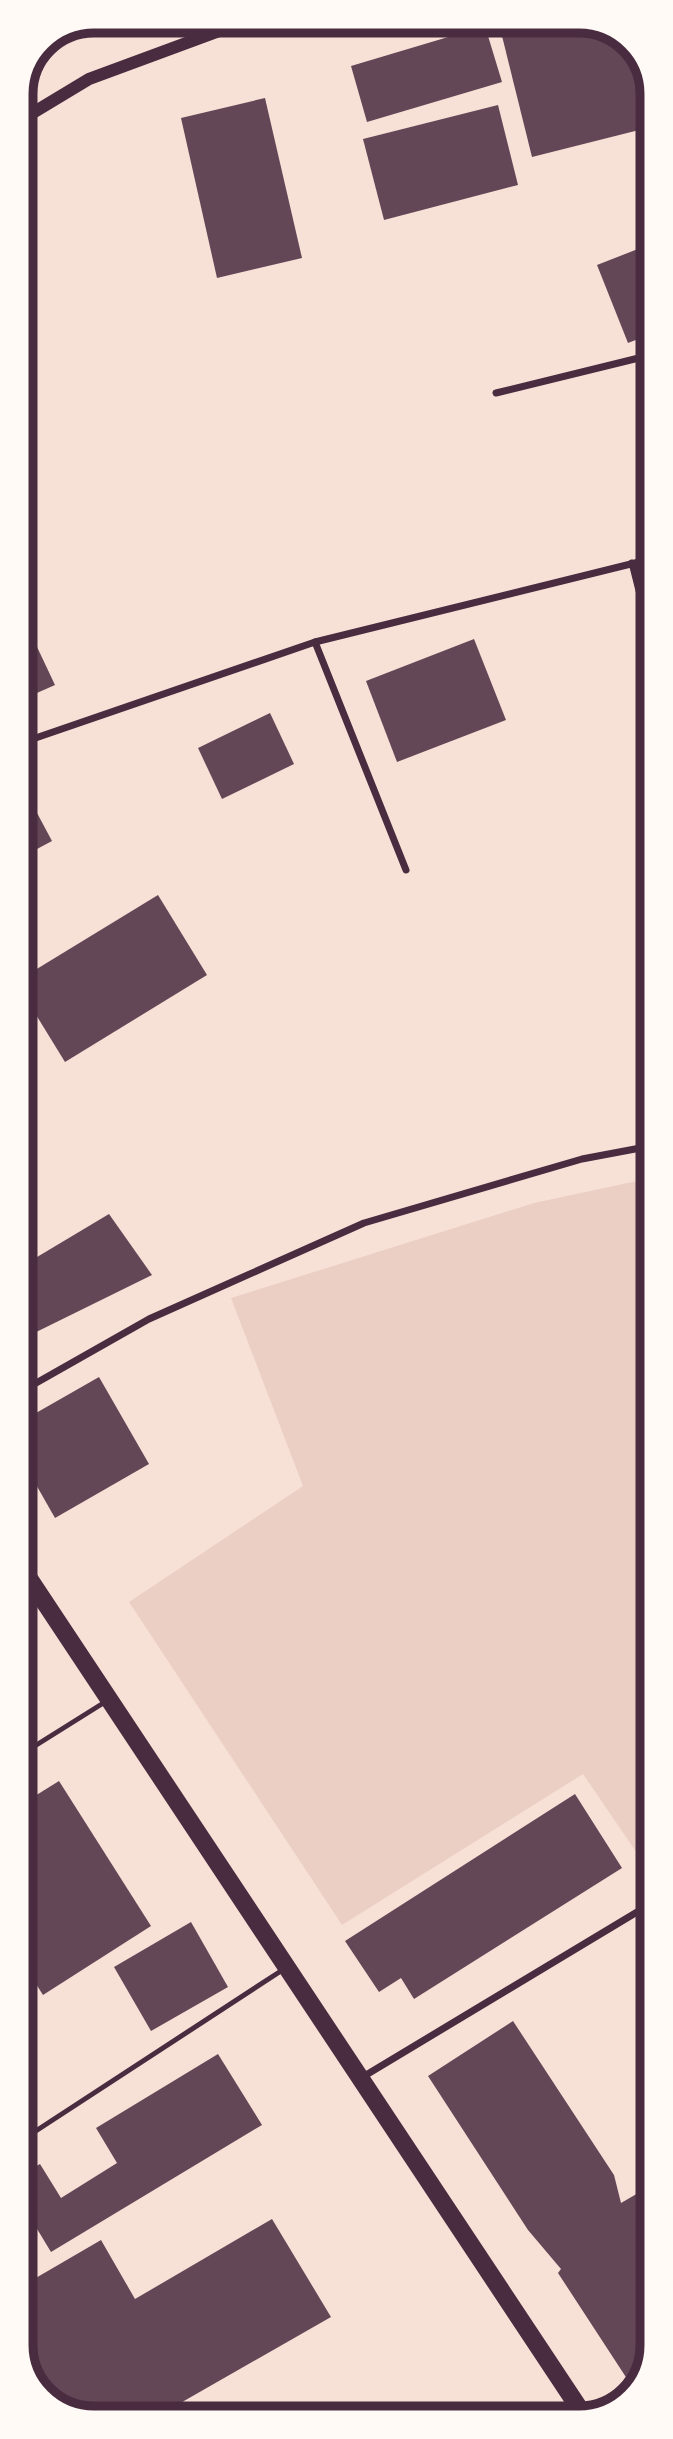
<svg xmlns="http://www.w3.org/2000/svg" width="673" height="2439" font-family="'Roboto Condensed',sans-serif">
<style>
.green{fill:#ebcfc5}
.building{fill:#644757}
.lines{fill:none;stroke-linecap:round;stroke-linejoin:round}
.service{stroke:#4a2c40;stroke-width:5}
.minor{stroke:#4a2c40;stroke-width:7}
.tertiary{stroke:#4a2c40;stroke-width:12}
.primary{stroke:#4a2c40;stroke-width:18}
.rim{fill:none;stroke:#4a2c40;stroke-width:9}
</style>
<rect width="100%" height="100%" fill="#f7e1d7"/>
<polygon class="green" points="651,1178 652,1856 643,1862 583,1774 342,1925 129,1602 303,1486 231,1298 534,1203"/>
<g class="building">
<polygon points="559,22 588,22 627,39 651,127 532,157 502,36"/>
<polygon points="485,26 502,82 367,122 351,66"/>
<polygon points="64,33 65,36 38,53 43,42"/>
<polygon points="265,98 302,258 217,278 181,118"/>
<polygon points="498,105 518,185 384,220 363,139"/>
<polygon points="643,247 651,266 651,334 628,343 597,265"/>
<polygon points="21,613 55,685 21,700"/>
<polygon points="474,639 506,720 397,762 366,681"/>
<polygon points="270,713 294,764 222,799 198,748"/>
<polygon points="21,783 52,841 22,857 21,829"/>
<polygon points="651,796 651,868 650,868 638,798"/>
<polygon points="158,895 207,975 65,1062 22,992 22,978"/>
<polygon points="109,1214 152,1275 22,1339 22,1266"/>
<polygon points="99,1377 149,1464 55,1518 22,1460 22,1421"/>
<polygon points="59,1781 151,1926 43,1995 22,1962 22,1804"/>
<polygon points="575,1794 622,1868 414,1999 401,1978 379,1992 345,1941"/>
<polygon points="191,1922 228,1987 151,2031 114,1967"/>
<polygon points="22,1991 32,2006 22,2012"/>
<polygon points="513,2021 614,2175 621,2203 652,2185 652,2346 635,2391 558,2273 561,2269 528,2230 428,2076"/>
<polygon points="218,2054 262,2125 51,2252 22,2204 22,2174 40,2164 61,2198 117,2163 96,2128"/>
<polygon points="272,2219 331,2317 170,2409 175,2417 85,2417 46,2400 22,2360 22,2286 101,2240 135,2299"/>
<polygon points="208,2407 214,2417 191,2417"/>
</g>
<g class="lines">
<g class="service">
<polyline points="22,1754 105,1702"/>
<polyline points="22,2140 284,1969"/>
</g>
<g class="minor">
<polyline points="496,393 651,355"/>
<polyline points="632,563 651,638"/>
<polyline points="315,642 406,870"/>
<polyline points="21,743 315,642 651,559"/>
<polyline points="22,1391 149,1319 364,1223 582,1159 651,1146"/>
<polyline points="361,2078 652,1903"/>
</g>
<polyline class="tertiary" points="21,120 89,79 246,21"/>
<polyline class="primary" points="22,1568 585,2417"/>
</g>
<path d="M0 0H673V2439H0ZM94 33H579A61 61 0 0 1 640 94V2345A61 61 0 0 1 579 2406H94A61 61 0 0 1 33 2345V94A61 61 0 0 1 94 33Z" fill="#fffaf5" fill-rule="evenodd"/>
<path class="rim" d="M94 33H579A61 61 0 0 1 640 94V2345A61 61 0 0 1 579 2406H94A61 61 0 0 1 33 2345V94A61 61 0 0 1 94 33Z"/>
</svg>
